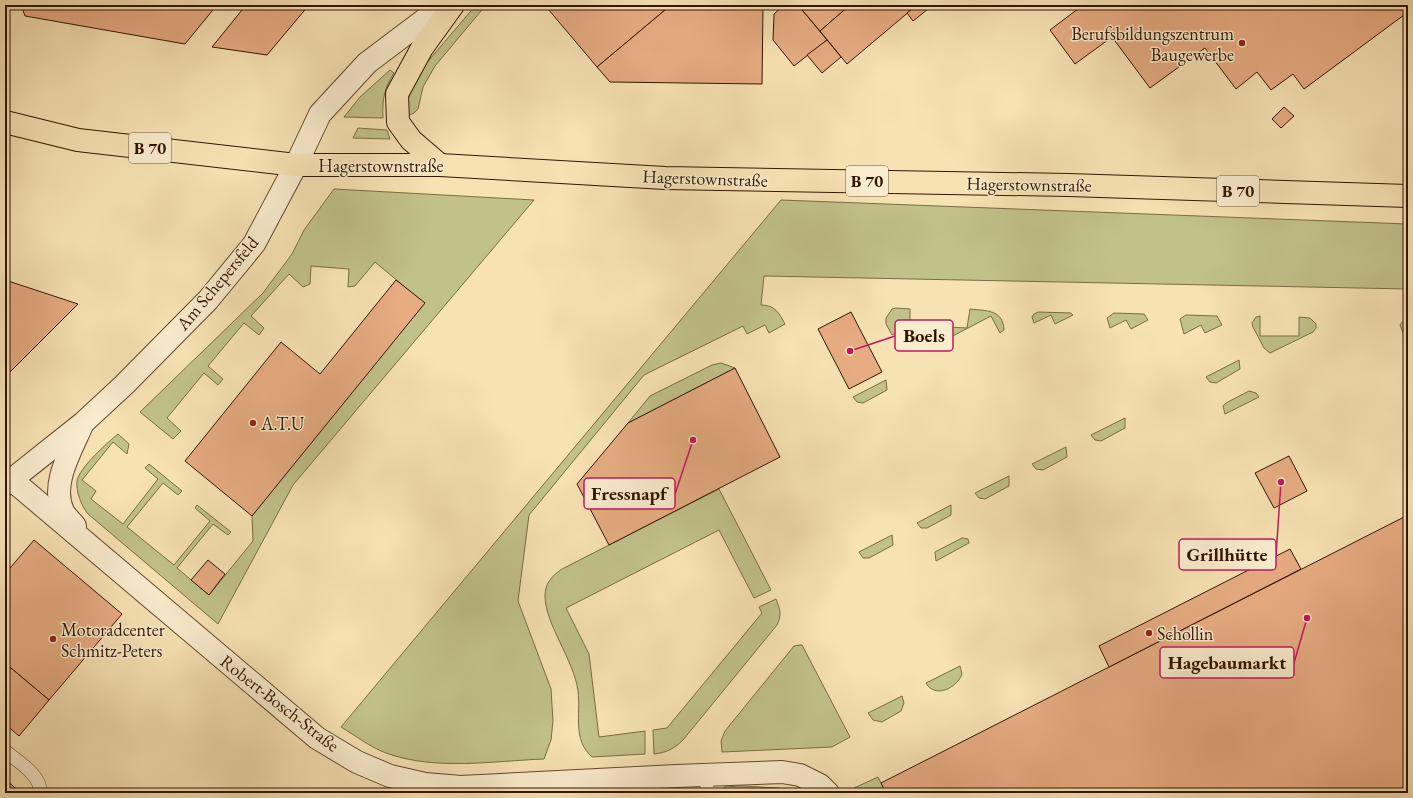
<svg xmlns="http://www.w3.org/2000/svg" width="1413" height="798" font-family="'EB Garamond',serif">
<style>
.green{fill:#c1c28a;stroke:#7a6c45}
.building{fill:#e7ac82;stroke:#321500}
.lines{fill:none;stroke-linecap:round;stroke-linejoin:round}
.service-casing{stroke:#63482d;stroke-width:14}
.minor-casing{stroke:#63482d;stroke-width:24}
.primary-casing{stroke:#321500;stroke-width:24}
.service{stroke:#faecce;stroke-width:13}
.minor{stroke:#faecce;stroke-width:22}
.primary{stroke:#f7e2b4;stroke-width:22}
.poi-dot{fill:#8f2418;stroke:#faecce;stroke-width:1.5}
.labels{text-anchor:middle;dominant-baseline:central;stroke-width:3;stroke-linejoin:round;paint-order:stroke}
.shield{fill:#faecce;stroke:#6e563e;stroke-width:1}
.shield-label{font-size:17px;font-weight:bold;fill:#321500}
.poi-label{font-size:18px;fill:#321500;stroke:#faecce;text-anchor:start}
.street-label{font-size:18px;fill:#321500;stroke:#faecce}
.leader{fill:none;stroke:#c2185b;stroke-width:1.5}
.callout-dot{fill:#c2185b;stroke:#faecce;stroke-width:1.5}
.callout{fill:#faecce;stroke:#c2185b;stroke-width:1.5}
.callout-label{font-size:19px;text-anchor:middle;font-weight:bold;fill:#321500}
</style>
<rect width="100%" height="100%" fill="#f7e2b4"/>
<filter id="stains"><feTurbulence type="fractalNoise" baseFrequency=".005" numOctaves="4"/><feColorMatrix values="0 0 0 0 .2 0 0 0 0 .09 0 0 0 0 .02 0 0 0 .5 -.17"/></filter>
<radialGradient id="worn" r=".72"><stop offset=".6" stop-color="#630" stop-opacity="0"/><stop offset="1" stop-color="#630" stop-opacity=".3"/></radialGradient>
<g class="green">
<polygon points="476,5 486,5 435,66 423,87 418,109 414,113 407,116 408,99 418,73"/>
<path d="M390 70 394 73C384 88 382 101 383 118L344 117 360 97Z"/>
<polygon points="358,128 387,130 390,139 353,138"/>
<path d="M334 189 534 200 293 485 218 624 88 514C81 505 76 492 77 481 79 468 107 443 118 434L129 444 127 454 113 442 82 480 96 491 91 499 123 524 158 479 145 468 149 464 182 491 178 495 163 483 127 527 174 565 210 521 195 508 197 505 231 532 228 535 213 524 177 568 209 595 253 541 252 516 424 303 375 262 355 286 348 287 349 269 311 266 310 284 303 287 289 274 251 316 264 328 259 335 244 323 208 366 223 379 218 385 204 373 167 418 181 431 173 439 140 412 263 293 292 254 304 230Z"/>
<path d="M781 200 1408 224V289L764 276 761 305C775 305 779 313 785 324L769 333 765 325 747 334 743 326 644 375 529 515 518 601 551 689 553 721 551 740 544 759C492 761 436 771 386 753 370 747 356 736 341 727Z"/>
<path d="M896 308 910 309V325L967 328 970 309C986 311 1003 309 1004 330L1000 333 991 316 924 351 910 325 892 335 886 324V318L892 309Z"/>
<polygon points="1038,312 1071,313 1073,315 1055,324 1051,315 1034,323 1032,317 1034,314"/>
<polygon points="1114,313 1144,314 1148,320 1131,329 1126,320 1110,328 1107,318"/>
<polygon points="1186,315 1217,316 1222,325 1205,333 1201,325 1184,334 1180,319"/>
<polygon points="1260,316 1260,336 1299,336 1299,317 1310,318 1316,324 1316,328 1313,332 1270,353 1264,348 1253,327 1252,323 1256,317"/>
<polygon points="1408,320 1408,340 1406,341 1400,325 1403,321"/>
<polygon points="1239,360 1240,369 1216,383 1210,382 1206,377"/>
<polygon points="721,363 735,368 628,423 650,396 712,365"/>
<polygon points="886,380 887,390 863,403 857,402 853,397"/>
<polygon points="1249,391 1256,393 1259,397 1225,414 1223,406 1226,403"/>
<polygon points="1125,418 1125,428 1101,441 1095,440 1091,435"/>
<polygon points="1066,447 1067,457 1043,470 1036,469 1032,464"/>
<polygon points="1009,476 1009,486 985,499 979,498 975,493"/>
<path d="M719 489 771 590 754 598 719 530 566 608 589 654 599 737 645 731V754L592 757C572 739 581 715 578 691 574 660 545 624 545 596 545 583 552 576 562 569Z"/>
<polygon points="951,505 951,515 927,528 921,528 917,523"/>
<polygon points="892,535 893,545 869,558 863,558 859,552"/>
<polygon points="962,538 968,539 969,543 936,561 935,552"/>
<path d="M776 599C780 609 782 615 777 625L683 740C675 748 666 753 654 754L653 730 667 728 762 613 759 607Z"/>
<polygon points="800,645 802,645 850,737 832,747 722,752 721,741 725,731 794,646"/>
<path d="M960 666 962 674C957 688 935 699 926 683Z"/>
<polygon points="902,696 904,703 901,711 882,722 873,720 868,713"/>
<polygon points="878,777 886,793 857,793 854,788"/>
<polygon points="742,786 779,788 795,793 723,793 724,787"/>
</g>
<g class="building">
<polygon points="21,5 217,5 185,44 25,16"/>
<polygon points="246,5 309,5 267,55 212,47"/>
<polygon points="553,5 671,5 597,67 548,9"/>
<polygon points="671,5 763,5 762,84 610,82 597,67"/>
<polygon points="784,5 798,5 827,40 794,66 773,40 774,14"/>
<polygon points="798,5 850,5 820,31"/>
<polygon points="850,5 917,5 847,64 820,31"/>
<polygon points="917,5 924,5 928,9 913,21 907,13"/>
<polygon points="1083,5 1408,5 1408,12 1304,89 1293,74 1271,90 1257,72 1236,89 1205,48 1150,88 1112,37 1075,64 1050,30"/>
<polygon points="827,40 841,57 822,73 807,55"/>
<polygon points="1284,107 1294,116 1281,128 1272,119"/>
<polygon points="5,280 78,304 5,377"/>
<polygon points="396,280 425,303 252,516 185,461 281,342 320,374"/>
<polygon points="851,312 882,372 849,389 818,329"/>
<polygon points="735,368 780,457 609,545 577,484 628,423"/>
<polygon points="1289,456 1307,491 1274,508 1255,473"/>
<polygon points="1408,515 1408,793 886,793 881,783"/>
<polygon points="34,540 122,614 49,700 5,663 5,574"/>
<polygon points="1290,549 1301,569 1109,667 1099,646"/>
<polygon points="208,560 225,574 209,595 191,580"/>
<polygon points="5,663 49,700 19,736 5,724"/>
<polygon points="5,779 21,793 5,793"/>
</g>
<g class="lines">
<defs>
<g id="service">
<path d="M5 751C17 761 42 775 40 793"/>
<polyline points="707,775 707,793"/>
</g>
<g id="minor">
<polyline points="12,480 317,738 357,762 390,776 425,784 461,787 676,776 782,772 800,775 820,785 828,793"/>
<polyline points="5,485 83,423 124,385 208,300 254,244 296,165 320,114 367,63 444,5"/>
<path d="M75 526C71 521 65 516 63 511 50 484 72 449 82 425"/>
</g>
<g id="primary">
<polyline points="5,122 78,140 296,165 440,165 665,178 1068,185 1408,196"/>
<polyline points="440,165 411,140 398,122 397,94 422,48 453,5"/>
</g>
</defs>
<use href="#service" class="service-casing"/>
<use href="#minor" class="minor-casing"/>
<use href="#primary" class="primary-casing"/>
<use href="#service" class="service"/>
<use href="#minor" class="minor"/>
<use href="#primary" class="primary"/>
</g>
<g class="poi-dot">
<circle cx="1242" cy="43" r="4"/>
<circle cx="253" cy="423" r="4"/>
<circle cx="1149" cy="633" r="4"/>
<circle cx="53" cy="639" r="4"/>
</g>
<g class="labels">
<g class="shield">
<rect x="129" y="133" width="42" height="30" rx="3"/>
<rect x="846" y="166" width="42" height="30" rx="3"/>
<rect x="1217" y="176" width="42" height="30" rx="3"/>
</g>
<g class="shield-label">
<text x="150" y="148">B 70</text>
<text x="867" y="181">B 70</text>
<text x="1238" y="191">B 70</text>
</g>
<g class="poi-label">
<text x="1234" y="33" text-anchor="end">Berufsbildungszentrum<tspan x="1234" dy="21">Baugewerbe</tspan></text>
<text x="261" y="423">A.T.U</text>
<text x="61" y="629">Motoradcenter<tspan x="61" dy="21">Schmitz-Peters</tspan></text>
<text x="1157" y="633">Schollin</text>
</g>
<g class="street-label">
<text x="381" y="165">Hagerstownstraße</text>
<text transform="translate(705 178) rotate(2)">Hagerstownstraße</text>
<text transform="translate(1029 184) rotate(1)">Hagerstownstraße</text>
<text transform="translate(217 283) rotate(-50)">Am Schepersfeld</text>
<text transform="translate(280 703) rotate(38)">Robert-Bosch-Straße</text>
</g>
</g>
<path class="leader" d="M850 351L895 336M693 440L675 494M1281 482L1276 555M1307 618L1294 663"/>
<g class="callout-dot">
<circle cx="850" cy="351" r="4"/>
<circle cx="693" cy="440" r="4"/>
<circle cx="1281" cy="482" r="4"/>
<circle cx="1307" cy="618" r="4"/>
</g>
<g class="callout">
<rect x="895" y="320" width="58" height="31" rx="4"/>
<rect x="584" y="478" width="91" height="31" rx="4"/>
<rect x="1179" y="539" width="97" height="31" rx="4"/>
<rect x="1160" y="647" width="134" height="31" rx="4"/>
</g>
<g class="callout-label">
<text x="924" y="342">Boels</text>
<text x="629" y="500">Fressnapf</text>
<text x="1227" y="561">Grillhütte</text>
<text x="1227" y="669">Hagebaumarkt</text>
</g>
<rect width="1413" height="798" fill="none" stroke="#f7e2b4" stroke-width="20"/>
<rect x="6" y="6" width="1401" height="786" fill="none" stroke="#321500" stroke-width="2"/>
<rect x="10" y="10" width="1393" height="778" fill="none" stroke="#321500"/>
<rect width="100%" height="100%" filter="url(#stains)"/>
<rect width="100%" height="100%" fill="url(#worn)"/>
</svg>
